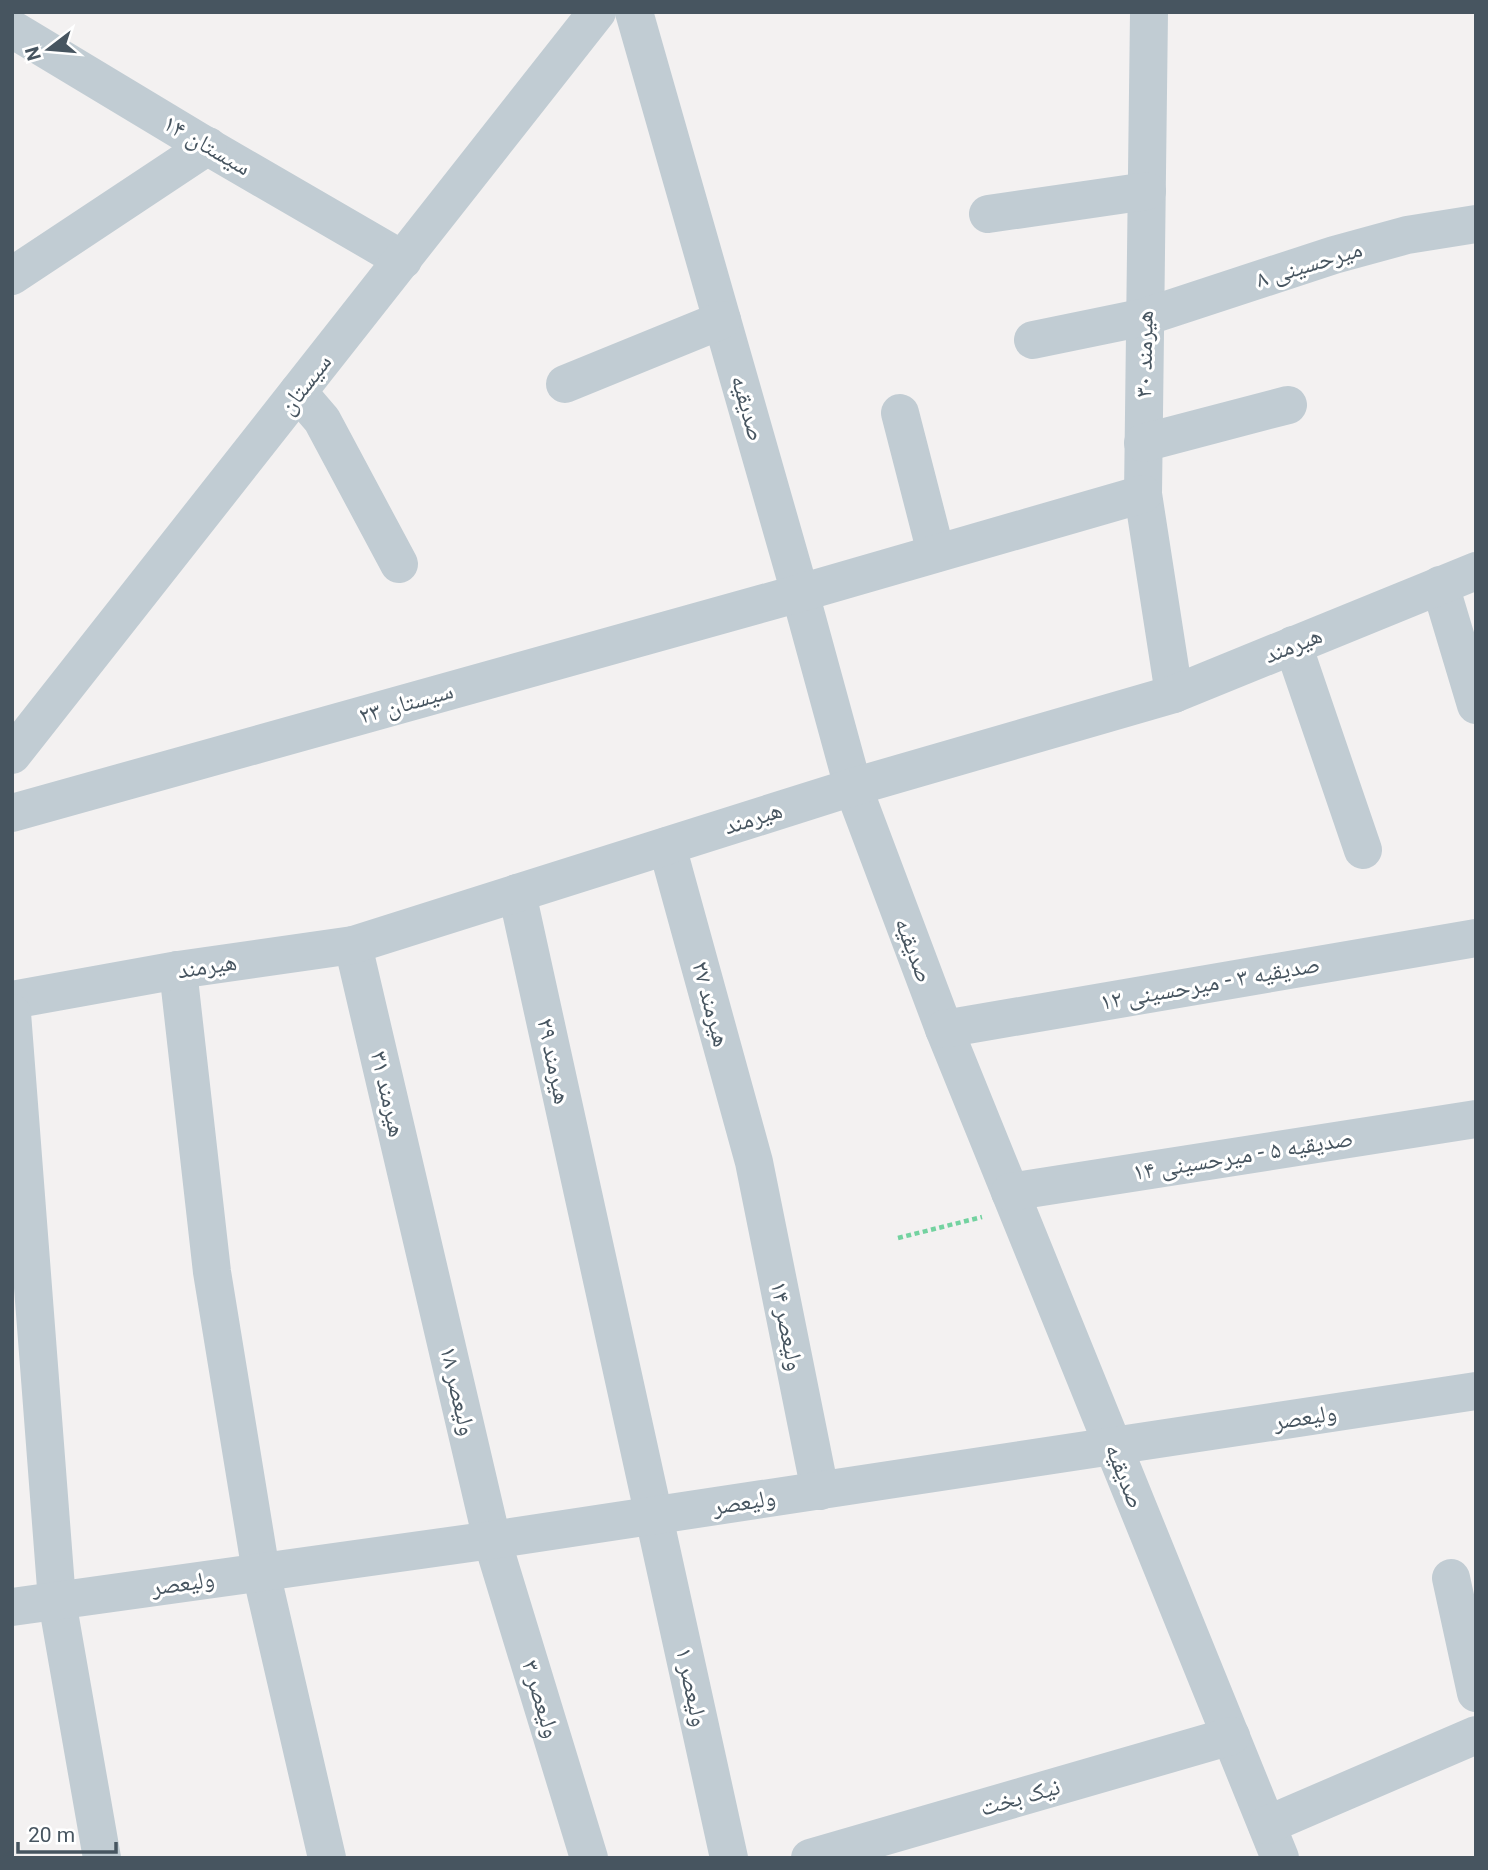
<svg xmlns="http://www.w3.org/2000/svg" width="1488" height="1870" font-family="Roboto,'Noto Naskh Arabic',sans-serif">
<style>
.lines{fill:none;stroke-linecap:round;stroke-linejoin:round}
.path{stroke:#73d2a0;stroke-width:4.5;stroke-dasharray:5 3.5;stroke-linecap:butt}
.minor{stroke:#c1ccd3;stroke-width:38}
.labels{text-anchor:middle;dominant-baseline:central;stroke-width:6;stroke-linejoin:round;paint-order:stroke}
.street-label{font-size:24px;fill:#475560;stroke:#fff}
</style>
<rect width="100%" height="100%" fill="#f3f1f1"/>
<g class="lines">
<polyline class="path" points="898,1238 982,1217"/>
<g class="minor">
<polyline points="634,12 800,593 853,787 944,1029 1280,1858"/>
<polyline points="1149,12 1143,494 1174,694"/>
<polyline points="12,29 198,141 403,260"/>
<polyline points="988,214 1147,191"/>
<polyline points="12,276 208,146"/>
<polyline points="1033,340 1145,317 1334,255 1407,235 1476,224"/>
<polyline points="565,384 722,320"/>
<polyline points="298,392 322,420 399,564"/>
<polyline points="900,413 936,553"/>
<polyline points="1143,443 1288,405"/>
<polyline points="1440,585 1476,705"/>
<polyline points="1293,645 1363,850"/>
<polyline points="12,755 597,12"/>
<polyline points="12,813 800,593 1143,494"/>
<polyline points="667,846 754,1162 820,1491"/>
<polyline points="517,893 729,1858"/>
<polyline points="353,945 492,1540 589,1858"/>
<polyline points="178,970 212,1272 261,1572 327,1858"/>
<polyline points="12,1000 178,970 353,945 853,787 1174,694 1476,571"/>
<polyline points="12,1013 57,1601 102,1858"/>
<polyline points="944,1029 1476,938"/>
<polyline points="1010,1192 1476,1119"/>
<polyline points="1451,1578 1476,1693"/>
<polyline points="12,1607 492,1540 1476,1391"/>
<polyline points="1267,1825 1476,1735"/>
<polyline points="810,1858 1231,1736"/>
</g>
</g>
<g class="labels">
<g class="street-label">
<text transform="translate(207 145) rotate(30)">سیستان ۱۴</text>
<text transform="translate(1309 264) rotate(-17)">میرحسینی ۸</text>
<text transform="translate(1144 354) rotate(-89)">هیرمند ۳۰</text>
<text transform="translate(305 384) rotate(-52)">سیستان</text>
<text transform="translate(748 408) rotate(74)">صدیقیه</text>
<text transform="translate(1293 645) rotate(-22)">هیرمند</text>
<text transform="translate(406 703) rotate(-16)">سیستان ۲۳</text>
<text transform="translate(753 818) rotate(-18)">هیرمند</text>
<text transform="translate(914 950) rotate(69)">صدیقیه</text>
<text transform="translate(207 966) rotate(-9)">هیرمند</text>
<text transform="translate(1210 983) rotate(-10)">صدیقیه ۳ - میرحسینی ۱۲</text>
<text transform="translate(711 1004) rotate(75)">هیرمند ۲۷</text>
<text transform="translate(554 1061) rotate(78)">هیرمند ۲۹</text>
<text transform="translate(388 1094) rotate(77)">هیرمند ۳۱</text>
<text transform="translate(1243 1155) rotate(-9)">صدیقیه ۵ - میرحسینی ۱۴</text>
<text transform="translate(787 1326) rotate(79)">ولیعصر ۱۴</text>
<text transform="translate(458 1391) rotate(77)">ولیعصر ۱۸</text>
<text transform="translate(1305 1417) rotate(-9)">ولیعصر</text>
<text transform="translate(1125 1476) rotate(68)">صدیقیه</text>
<text transform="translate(744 1502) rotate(-9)">ولیعصر</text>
<text transform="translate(183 1583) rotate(-8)">ولیعصر</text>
<text transform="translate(692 1687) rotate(78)">ولیعصر ۱</text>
<text transform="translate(541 1699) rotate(73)">ولیعصر ۳</text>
<text transform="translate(1020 1797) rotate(-16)">نیک بخت</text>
</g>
</g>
<rect width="1488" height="1870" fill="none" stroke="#475560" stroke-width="28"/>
<g transform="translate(49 49) rotate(254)" stroke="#ffffff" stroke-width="5" paint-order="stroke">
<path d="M0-5L12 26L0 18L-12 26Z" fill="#475560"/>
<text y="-10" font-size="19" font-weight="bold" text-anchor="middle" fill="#475560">N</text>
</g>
<path d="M18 1842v10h98v-10" fill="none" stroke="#475560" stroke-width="3.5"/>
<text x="28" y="1842" font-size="21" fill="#475560" stroke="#ffffff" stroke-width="5" paint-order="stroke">20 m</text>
</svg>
